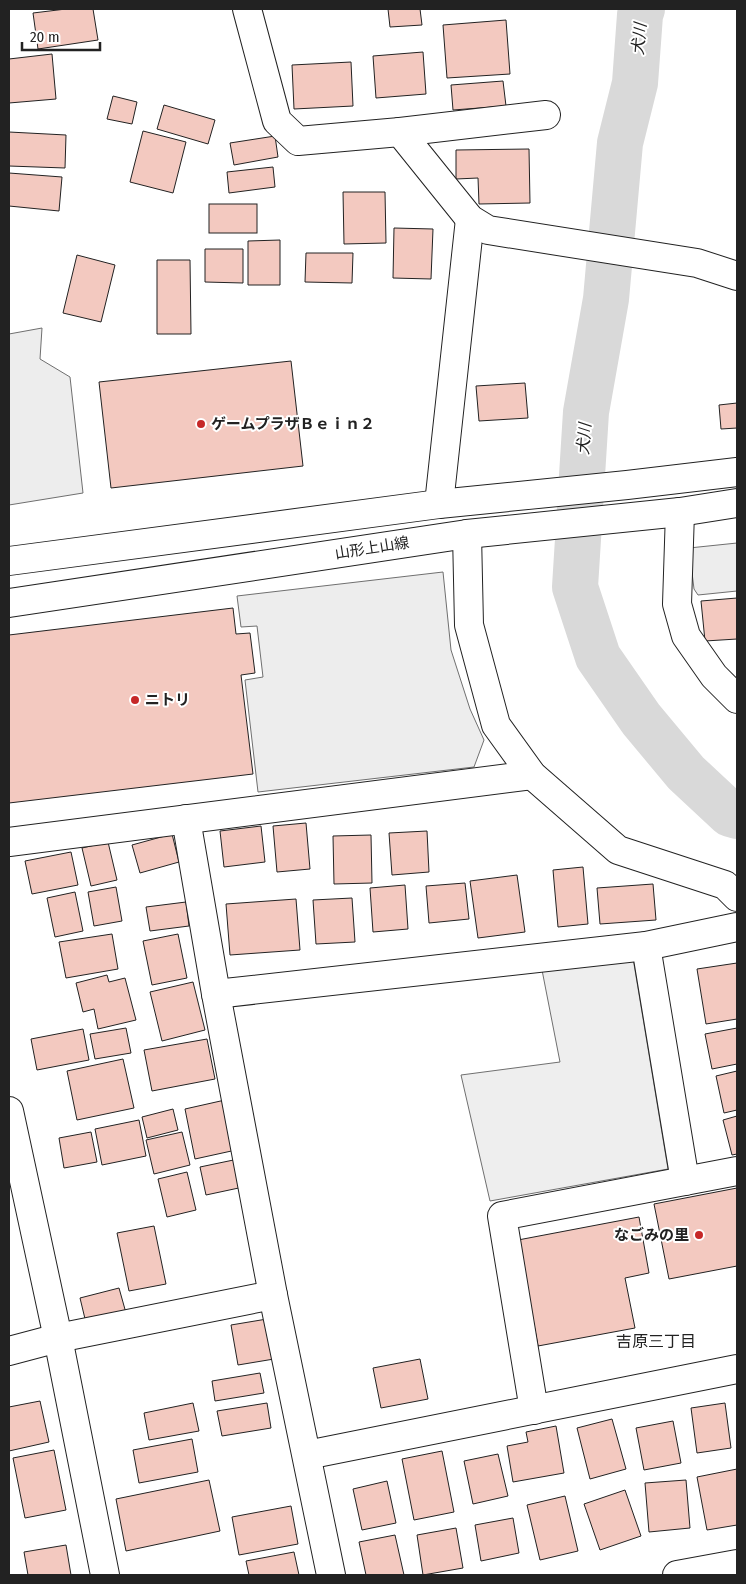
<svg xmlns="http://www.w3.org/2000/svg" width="746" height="1584" font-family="'Fira Sans Condensed','Noto Sans JP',sans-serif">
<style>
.green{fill:#eee;stroke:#6f6f6f}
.parking{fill:#ededed;stroke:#6f6f6f}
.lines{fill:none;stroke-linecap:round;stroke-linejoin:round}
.river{stroke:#d9d9d9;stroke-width:46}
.building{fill:#f3c9c0;stroke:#222}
.minor-casing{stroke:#222;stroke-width:30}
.major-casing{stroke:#222;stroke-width:30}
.minor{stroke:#fff;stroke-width:28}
.major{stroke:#fff;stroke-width:28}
.poi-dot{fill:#c62828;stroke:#fff;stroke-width:2}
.labels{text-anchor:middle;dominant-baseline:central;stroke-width:4;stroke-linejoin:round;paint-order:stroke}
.poi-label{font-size:15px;font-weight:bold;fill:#222;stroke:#fff;text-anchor:start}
.street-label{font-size:15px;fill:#222;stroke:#fff}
.water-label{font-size:16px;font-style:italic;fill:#222;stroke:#fff}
.neighbourhood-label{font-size:16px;fill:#222;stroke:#fff}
</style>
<rect width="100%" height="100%" fill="#fff"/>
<polygon class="green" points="633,958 668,1169 490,1201 461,1075 560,1062 542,970"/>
<g class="parking">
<polygon points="42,328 40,359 70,377 83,493 9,505 9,334"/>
<polygon points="737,543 737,591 698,595 694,589 689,548"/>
<polygon points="443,572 451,650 470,709 484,740 474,767 258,792 245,680 263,677 257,626 241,627 237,596"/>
</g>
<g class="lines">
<polyline class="river" points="642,9 640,15 635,83 620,143 606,299 586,412 575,587 598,657 641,719 686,773 730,814 737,816"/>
</g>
<g class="building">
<polygon points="66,9 93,9 98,40 38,49 33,13"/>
<polygon points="388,9 420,9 422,25 390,27"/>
<polygon points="506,20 510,74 447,78 443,25"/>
<polygon points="423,52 426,94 376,98 373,56"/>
<polygon points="52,54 56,99 9,103 9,59"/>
<polygon points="351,62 353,106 294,109 292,65"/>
<polygon points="503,81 506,106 453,110 451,85"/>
<polygon points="113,96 137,102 132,124 107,119"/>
<polygon points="164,105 215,120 208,144 157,129"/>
<polygon points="143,131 186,142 173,193 130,182"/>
<polygon points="9,132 66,135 65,168 9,166"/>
<polygon points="275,136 278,157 234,165 230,143"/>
<polygon points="529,149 530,203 479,204 478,178 456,179 456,150"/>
<polygon points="273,167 275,187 229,193 227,172"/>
<polygon points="9,173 62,177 59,211 9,206"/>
<polygon points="343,192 385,192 386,243 344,244"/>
<rect x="209" y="204" width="48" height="29"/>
<polygon points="394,228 433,229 431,279 393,278"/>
<polygon points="280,240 280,285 248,285 248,241"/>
<polygon points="205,249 243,249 243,283 205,282"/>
<polygon points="306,253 353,253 352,283 305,282"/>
<polygon points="77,255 115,265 101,322 63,313"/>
<polygon points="157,260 190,260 191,334 157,334"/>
<polygon points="291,361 303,466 111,488 99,382"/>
<polygon points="525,383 528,418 479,421 476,386"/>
<polygon points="737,403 737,428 721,429 719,405"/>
<polygon points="737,598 737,639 705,641 701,601"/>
<polygon points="233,608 236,634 250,633 255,673 241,675 253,774 9,803 9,635"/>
<polygon points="306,823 310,869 277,872 273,826"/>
<polygon points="261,826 265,862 224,867 220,831"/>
<polygon points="427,831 429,872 392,875 389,833"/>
<polygon points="172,834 179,862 140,873 132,845"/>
<polygon points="371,835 372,883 334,884 333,836"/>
<polygon points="108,842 117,880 91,886 82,848"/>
<polygon points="71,852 78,885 32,894 25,861"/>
<polygon points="583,867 588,924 558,927 553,870"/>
<polygon points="517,875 525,932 478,938 470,881"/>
<polygon points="465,883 469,919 429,923 426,886"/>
<polygon points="653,884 656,920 600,924 597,888"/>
<polygon points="405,885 408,929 373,932 370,888"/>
<polygon points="116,887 122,921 94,926 88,892"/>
<polygon points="75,892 83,931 55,937 47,898"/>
<polygon points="352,898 355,942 316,944 313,900"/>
<polygon points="296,899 300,950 230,955 226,904"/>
<polygon points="186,902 189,926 150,931 146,907"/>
<polygon points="112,934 118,969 66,978 59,942"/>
<polygon points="178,934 187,978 152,985 143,941"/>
<polygon points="737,963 737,1019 706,1024 697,969"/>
<polygon points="107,975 109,982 125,978 136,1020 98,1029 94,1009 83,1012 76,983"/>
<polygon points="193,982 205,1030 162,1041 150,992"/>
<polygon points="126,1028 131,1053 95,1059 90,1034"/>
<polygon points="737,1028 737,1064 712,1069 705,1034"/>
<polygon points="83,1029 89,1060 37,1070 31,1039"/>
<polygon points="207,1039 215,1079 152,1091 144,1050"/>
<polygon points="123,1059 134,1108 77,1120 67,1071"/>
<polygon points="737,1071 737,1110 724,1113 716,1076"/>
<polygon points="225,1100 236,1150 195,1159 185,1109"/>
<polygon points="173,1109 178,1130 147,1138 142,1117"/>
<polygon points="737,1116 737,1154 732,1155 723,1120"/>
<polygon points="139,1120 146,1156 102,1165 95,1129"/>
<polygon points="91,1132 97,1162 64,1168 59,1138"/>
<polygon points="182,1132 190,1165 154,1174 146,1140"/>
<polygon points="243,1158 248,1186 206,1195 200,1167"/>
<polygon points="187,1172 196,1210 167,1217 158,1179"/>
<polygon points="737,1188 737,1266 669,1279 654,1204"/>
<polygon points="639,1217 649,1273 625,1278 635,1328 538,1346 518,1240"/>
<polygon points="154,1226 166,1284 129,1291 117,1233"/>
<polygon points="119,1288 126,1313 86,1323 80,1298"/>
<polygon points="267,1319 274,1359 238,1365 231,1325"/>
<polygon points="420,1359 428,1399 381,1408 373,1368"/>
<polygon points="260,1373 264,1393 215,1401 212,1381"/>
<polygon points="40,1401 49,1442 9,1451 9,1407"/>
<polygon points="193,1403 199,1431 149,1440 144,1413"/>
<polygon points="267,1403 271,1428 222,1436 217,1411"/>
<polygon points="725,1403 731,1448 697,1453 691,1408"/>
<polygon points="612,1419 626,1469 590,1479 577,1428"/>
<polygon points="673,1421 681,1463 644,1470 636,1428"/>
<polygon points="556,1426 564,1473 513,1482 507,1446 528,1442 526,1432"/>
<polygon points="192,1439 198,1472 139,1483 133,1450"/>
<polygon points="54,1450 66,1510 25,1518 13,1458"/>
<polygon points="442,1451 454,1512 414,1520 402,1459"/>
<polygon points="498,1454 508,1496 473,1504 464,1461"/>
<polygon points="737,1469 737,1525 707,1530 697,1477"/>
<polygon points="209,1480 220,1531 126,1551 116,1499"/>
<polygon points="686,1480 690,1528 649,1532 645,1483"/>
<polygon points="387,1481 396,1523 362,1530 353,1489"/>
<polygon points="625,1490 641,1536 600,1550 584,1504"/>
<polygon points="565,1496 578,1551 540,1560 527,1505"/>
<polygon points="291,1506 298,1544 239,1555 232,1517"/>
<polygon points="513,1518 519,1553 481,1561 475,1525"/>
<polygon points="456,1528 463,1568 423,1575 417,1535"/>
<polygon points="395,1535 404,1575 366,1575 359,1542"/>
<polygon points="66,1545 71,1575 28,1575 24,1552"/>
<polygon points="294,1552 299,1575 249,1575 246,1561"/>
</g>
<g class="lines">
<defs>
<g id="minor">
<polyline points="247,9 277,121 298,141 400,132 470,219 488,230 697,263 737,276"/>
<polyline points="400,132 546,115"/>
<polyline points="439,504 470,219"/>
<polyline points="680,512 677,604 686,636 714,676 737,699"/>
<polyline points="467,534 469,625 496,725 532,775 618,850 725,885 737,897"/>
<polyline points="186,819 216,994 273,1295 331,1575"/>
<polyline points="9,842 532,775"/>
<polyline points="646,946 685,1181"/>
<polyline points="216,994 646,946 737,927"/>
<polyline points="9,1111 58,1338 105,1575"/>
<polyline points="9,1351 58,1338 273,1295"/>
<polyline points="534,1410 502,1216 737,1171"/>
<polyline points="307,1455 737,1369"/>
<polyline points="677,1575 737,1564"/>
</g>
<g id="major">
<polyline points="9,561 439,504 627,485 737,472"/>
<polyline points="9,603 467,534 680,512 737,503"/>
</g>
</defs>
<use href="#minor" class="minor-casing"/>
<use href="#major" class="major-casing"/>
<use href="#minor" class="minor"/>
<use href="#major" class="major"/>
</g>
<g class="poi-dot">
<circle cx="201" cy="424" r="5"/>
<circle cx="135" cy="700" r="5"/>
<circle cx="699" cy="1235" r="5"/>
</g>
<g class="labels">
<g class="poi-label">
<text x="211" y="424">ゲームプラザＢｅｉｎ２</text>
<text x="145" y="700">ニトリ</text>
<text x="689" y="1235" text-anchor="end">なごみの里</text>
</g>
<g class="street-label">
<text transform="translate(372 548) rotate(-9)">山形上山線</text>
</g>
<g class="water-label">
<text transform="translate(639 39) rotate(-85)">犬川</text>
<text transform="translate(584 439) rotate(-86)">犬川</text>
</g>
<g class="neighbourhood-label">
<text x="656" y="1341">吉原三丁目</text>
</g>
</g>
<rect width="746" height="1584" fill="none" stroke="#222222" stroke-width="20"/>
<path d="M22 42v8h78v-8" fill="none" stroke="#222222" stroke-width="2.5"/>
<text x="30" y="42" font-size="15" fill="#222222" stroke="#ffffff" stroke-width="4" paint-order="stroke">20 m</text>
</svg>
